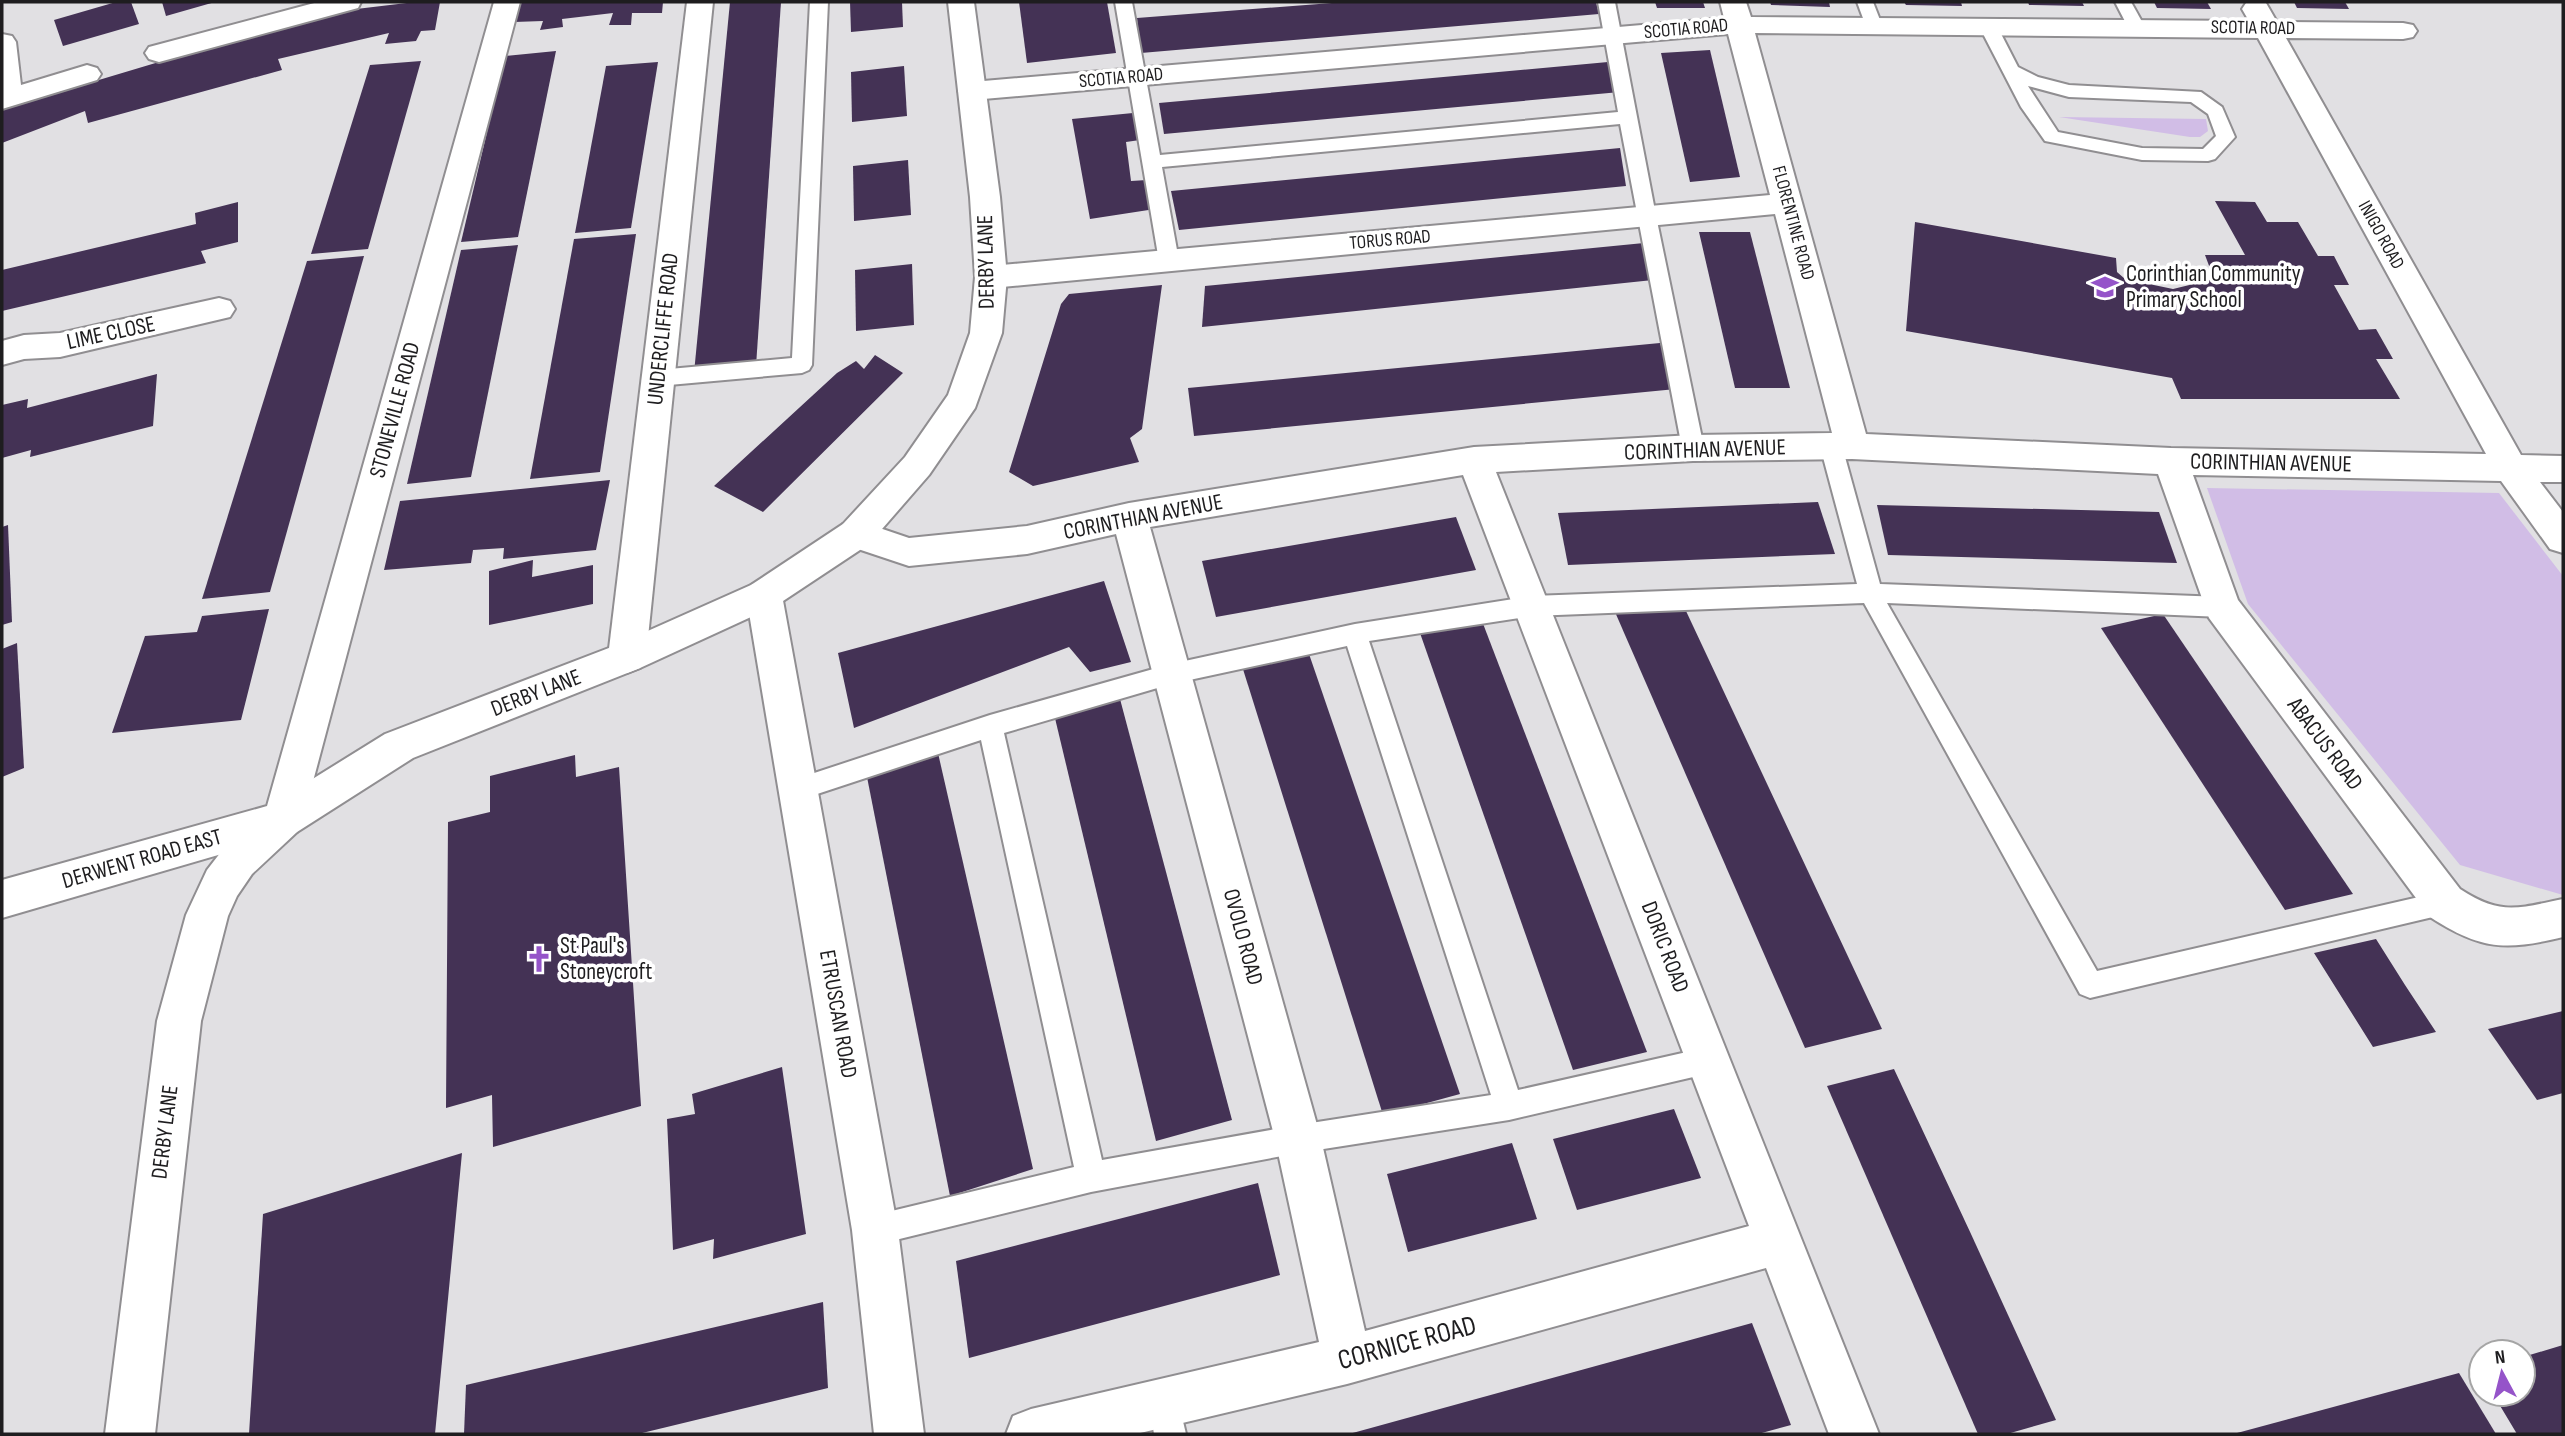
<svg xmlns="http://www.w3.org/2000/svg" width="2565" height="1436" font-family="'Sofia Sans Condensed',sans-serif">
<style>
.green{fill:#d1bde6}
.building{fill:#443255}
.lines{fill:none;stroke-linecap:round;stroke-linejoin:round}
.service-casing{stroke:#908e91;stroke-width:4}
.minor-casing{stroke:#908e91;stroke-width:4}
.tertiary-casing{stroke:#908e91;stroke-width:4}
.service{fill:#fff;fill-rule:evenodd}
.minor{fill:#fff;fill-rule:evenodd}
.tertiary{fill:#fff;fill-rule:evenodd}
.labels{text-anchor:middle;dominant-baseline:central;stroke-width:7;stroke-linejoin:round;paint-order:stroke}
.far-street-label{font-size:19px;fill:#1e1d1f;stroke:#fff}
.street-label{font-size:23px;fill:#1e1d1f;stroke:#fff}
.poi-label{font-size:23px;fill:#1e1d1f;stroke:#fff;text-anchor:start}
.near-street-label{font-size:28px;fill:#1e1d1f;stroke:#fff}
</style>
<rect width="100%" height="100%" fill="#e1e0e3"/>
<g class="green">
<polygon points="2059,117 2206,119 2208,131 2200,137 2190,137"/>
<polygon points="2207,488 2499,493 2563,576 2563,895 2460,865 2248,604"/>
</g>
<g class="building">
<polygon points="116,2 131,2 139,24 63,46 54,20"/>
<polygon points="162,2 215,2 166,16"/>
<polygon points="415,2 440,2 435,30 421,31 416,41 385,44 389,33 278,59 282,70 88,123 85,111 2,143 2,109 249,35 348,10"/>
<polygon points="519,2 663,2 662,13 632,13 631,25 609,25 613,13 562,19 563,27 540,30 543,21 514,22"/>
<polygon points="730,2 781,2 756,366 694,373"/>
<polygon points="850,2 902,2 903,27 851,32"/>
<polygon points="1019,2 1107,2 1116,53 1027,63"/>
<polygon points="1345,2 1596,2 1599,14 1141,53 1137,18"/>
<polygon points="1655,2 1703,2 1705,8 1657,8"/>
<polygon points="1770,2 1829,2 1830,7 1771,5"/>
<polygon points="1904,2 1961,2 1962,6 1906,5"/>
<polygon points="2028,2 2082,2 2084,6 2029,5"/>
<polygon points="2154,2 2207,2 2211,9 2157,8"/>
<polygon points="2294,2 2345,2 2349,9 2297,8"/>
<polygon points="1710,50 1740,177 1690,182 1661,53"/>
<polygon points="556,51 518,237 461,242 505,56"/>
<polygon points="421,61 368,249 311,254 370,65"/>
<polygon points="658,62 631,228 575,233 606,66"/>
<polygon points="1608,62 1620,92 1164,134 1159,103"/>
<polygon points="904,66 907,116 852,122 851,72"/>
<polygon points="1133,113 1140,140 1126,142 1131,181 1147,180 1155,209 1090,219 1072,119"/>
<polygon points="1620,148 1626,186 1179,230 1171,191"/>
<polygon points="908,160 911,215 854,221 853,166"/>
<polygon points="2215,201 2255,202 2267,222 2298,222 2318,256 2334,256 2349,285 2334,285 2359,330 2376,329 2393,359 2376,359 2400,399 2181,399 2172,378 1906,331 1915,222 2116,258 2117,272 2125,279 2173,289 2214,279 2205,255 2245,255"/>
<polygon points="238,202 238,242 201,251 206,263 2,311 2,270 196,224 195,213"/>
<polygon points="1699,232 1750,232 1790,388 1735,388"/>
<polygon points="636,234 600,472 530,479 574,239"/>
<polygon points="1644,243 1653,280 1202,327 1205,286"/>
<polygon points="518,245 471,477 407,484 461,250"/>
<polygon points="364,256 270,592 202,599 307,261"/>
<polygon points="912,264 914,325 856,331 855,270"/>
<polygon points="1162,285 1142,429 1130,438 1139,462 1033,486 1009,472 1061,304 1069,294"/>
<polygon points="1660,343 1676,389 1194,436 1188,388"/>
<polygon points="875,355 903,373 763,512 714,486 837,373 856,361 864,369"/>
<polygon points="157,374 153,426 30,457 31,450 2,458 2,405 28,399 27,408"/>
<polygon points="610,480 596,550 503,559 504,548 473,550 471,563 384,570 400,501"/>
<polygon points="1818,502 1835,554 1568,565 1558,513"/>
<polygon points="1877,505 2159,512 2177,563 1888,555"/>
<polygon points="1456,517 1476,570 1216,617 1202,561"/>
<polygon points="8,525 12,622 2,625 2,527"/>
<polygon points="533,560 532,577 593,565 593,604 489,625 489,571"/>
<polygon points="1104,581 1131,662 1090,672 1069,647 854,728 838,653"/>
<polygon points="269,609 241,720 112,733 145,636 197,632 202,616"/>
<polygon points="1686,611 1882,1029 1805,1048 1615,612"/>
<polygon points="2163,614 2353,894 2285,910 2101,628"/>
<polygon points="1482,621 1647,1052 1573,1070 1420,633"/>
<polygon points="17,643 24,768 2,777 2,649"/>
<polygon points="1308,651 1460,1094 1383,1115 1242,666"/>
<polygon points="1120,699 1232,1120 1156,1141 1054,714"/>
<polygon points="938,753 1033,1169 950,1196 866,772"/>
<polygon points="575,755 576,777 619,767 641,1106 493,1147 492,1095 446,1108 448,822 490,812 490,776"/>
<polygon points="2376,939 2405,985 2436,1032 2373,1047 2314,953"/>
<polygon points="2563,1011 2563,1093 2537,1100 2488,1029"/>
<polygon points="782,1067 806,1234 713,1259 714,1239 673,1250 667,1119 695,1114 692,1094"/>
<polygon points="1894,1069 1971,1234 2056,1420 2007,1434 1978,1434 1827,1086"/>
<polygon points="1674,1109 1701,1178 1577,1210 1553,1139"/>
<polygon points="1512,1143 1537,1219 1408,1252 1387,1174"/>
<polygon points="462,1153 435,1434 249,1434 263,1214"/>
<polygon points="1258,1183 1280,1275 969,1358 956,1261"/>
<polygon points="823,1302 828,1388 638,1434 464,1434 466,1385"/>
<polygon points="1752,1323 1791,1425 1758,1434 1349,1434"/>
<polygon points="2563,1345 2563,1434 2517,1434 2493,1394 2523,1394 2523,1357"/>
<polygon points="2459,1373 2496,1434 2237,1434 2237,1433"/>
</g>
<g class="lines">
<defs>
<g id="service">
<polygon points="810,2 828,2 812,365 809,370 802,373 658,386 651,383 648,378 651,373 658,370 792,358"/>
<polygon points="1115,2 1132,2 1160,155 1618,112 1598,2 1615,2 1656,216 1704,448 1701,454 1693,456 1685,454 1682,448 1620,124 1162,167 1179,261 1176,266 1162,266 1159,261"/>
<polygon points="1857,2 1873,2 1882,25 1879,29 1867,29"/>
<polygon points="2115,2 2131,2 2145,27 2142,31 2130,31"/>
<path d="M1988 21 1997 26 2018 67 2038 77 2069 85 2201 92 2222 107 2235 137 2215 159 2208 161 2142 160 2045 141 2021 107 1979 26ZM2028 86 2069 97 2191 102 2208 114 2216 136 2203 149 2142 148 2058 132Z"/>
<path d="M1831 438 1839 440 1842 446 1880 584 2222 597 2230 600 2234 607 2230 614 2222 617 1887 603 2097 971 2445 891 2454 894 2458 903 2454 912 2090 998 2080 994 1864 603 1532 616 1369 641 1518 1090 1709 1047 1719 1051 1723 1061 1719 1071 1509 1120 1298 1153 1091 1192 875 1245 864 1241 860 1230 864 1219 875 1215 1074 1167 981 740 799 800 790 797 786 789 790 781 990 715 1171 664 1355 624 1532 596 1857 584 1820 446 1823 440ZM1347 646 1491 1095 1298 1125 1102 1160 1004 733 1171 684Z"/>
<polygon points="1165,1387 1176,1392 1186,1434 1154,1434 1149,1403 1154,1392"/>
</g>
<g id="minor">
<polygon points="318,2 361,2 358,8 159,62 149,59 145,53 149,47"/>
<polygon points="494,2 520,2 303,819 297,832 2,918 2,880 267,806"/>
<polygon points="687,2 713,2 646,657 640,668 627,673 614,668 608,657"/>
<path d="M1720 2H1746L1751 17 2249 21 2242 9 2246 3H2266L2277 22 2403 23 2413 25 2417 31 2413 37 2403 39 2286 38 2521 455 2563 456V482H2540L2563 512V553L2550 549 2501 481 2193 475 2238 600 2460 889C2501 916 2518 908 2563 899V937C2505 951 2481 950 2430 917L2209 618 2158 474 1852 459 1693 461 1496 472 1879 1434H1829L1766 1268 1347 1384 1136 1434H1006L1013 1416 1031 1409 1319 1342 1275 1139 1116 534 1027 554 909 566 843 544 838 534 843 524 856 520 909 538 1027 526 1129 503 1474 447 1693 435 1832 433 1775 214 991 288 980 285 975 277 980 269 991 266 1770 195 1728 34 972 100 962 97 958 91 962 85 972 82 1724 18ZM1755 33 2258 38 2486 454 2171 448 1866 434ZM1463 475 1749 1226 1365 1331 1321 1139 1150 527Z"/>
<polygon points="2,34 12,36 16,42 21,85 87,65 97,68 101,74 97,80 2,109"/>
<polygon points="219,298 230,301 235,309 230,317 60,357 24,359 2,365 2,341 24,335 60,333"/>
<polygon points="764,580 777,585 782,595 898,1230 924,1434 874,1434 852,1230 746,595 751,585"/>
</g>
<polygon id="tertiary" points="948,2 974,2 1000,197 1007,277 1002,333 975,408 929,475 869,544 777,605 640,668 413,758 297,832 252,874 237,896 228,916 201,1021 155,1434 105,1434 157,1021 186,915 207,870 224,848 269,806 385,734 614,646 751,585 843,524 905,457 948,395 970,333 975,277 970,197"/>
</defs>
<use href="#service" class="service-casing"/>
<use href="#minor" class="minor-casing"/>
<use href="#tertiary" class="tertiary-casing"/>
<use href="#service" class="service"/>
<use href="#minor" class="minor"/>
<use href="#tertiary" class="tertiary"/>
</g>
<defs>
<symbol id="school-bare" viewBox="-9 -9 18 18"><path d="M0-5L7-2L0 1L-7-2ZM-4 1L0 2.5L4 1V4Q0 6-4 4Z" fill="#9554c9" stroke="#fff" stroke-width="2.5" paint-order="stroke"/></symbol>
<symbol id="church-bare" viewBox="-9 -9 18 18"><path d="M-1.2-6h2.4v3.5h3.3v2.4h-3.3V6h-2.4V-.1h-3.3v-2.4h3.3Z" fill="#9554c9" stroke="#fff" stroke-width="2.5" paint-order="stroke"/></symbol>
</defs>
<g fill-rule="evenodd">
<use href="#school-bare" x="2086" y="268" width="38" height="38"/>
<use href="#church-bare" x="520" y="940" width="38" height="38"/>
</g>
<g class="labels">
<g class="far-street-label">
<text transform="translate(2253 28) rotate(1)">SCOTIA ROAD</text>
<text transform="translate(1686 29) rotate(-5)">SCOTIA ROAD</text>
<text transform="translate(1121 78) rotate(-5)">SCOTIA ROAD</text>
<text transform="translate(1793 223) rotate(75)">FLORENTINE ROAD</text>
<text transform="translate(2381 235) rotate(61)">INIGO ROAD</text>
<text transform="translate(1390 240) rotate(-5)">TORUS ROAD</text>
</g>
<g class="street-label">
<text transform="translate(986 262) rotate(-91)">DERBY LANE</text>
<text transform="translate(663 329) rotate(-84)">UNDERCLIFFE ROAD</text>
<text transform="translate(111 333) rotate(-12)">LIME CLOSE</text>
<text transform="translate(395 410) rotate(-75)">STONEVILLE ROAD</text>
<text transform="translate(1705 450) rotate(-2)">CORINTHIAN AVENUE</text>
<text transform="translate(2271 463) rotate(1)">CORINTHIAN AVENUE</text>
<text transform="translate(1143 517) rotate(-11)">CORINTHIAN AVENUE</text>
<text transform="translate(536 693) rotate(-21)">DERBY LANE</text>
<text transform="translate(2325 744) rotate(53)">ABACUS ROAD</text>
<text transform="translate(142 859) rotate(-16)">DERWENT ROAD EAST</text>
<text transform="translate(1243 937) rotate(75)">OVOLO ROAD</text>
<text transform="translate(1665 947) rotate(69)">DORIC ROAD</text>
<text transform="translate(838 1014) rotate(80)">ETRUSCAN ROAD</text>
<text transform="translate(165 1132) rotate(-83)">DERBY LANE</text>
</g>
<g class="poi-label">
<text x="2126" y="274">Corinthian Community<tspan x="2126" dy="26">Primary School</tspan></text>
<text x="560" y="946">St Paul's<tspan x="560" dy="26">Stoneycroft</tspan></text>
</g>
<g class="near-street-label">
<text transform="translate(1407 1343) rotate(-15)">CORNICE ROAD</text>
</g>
</g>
<rect width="2565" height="1436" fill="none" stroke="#1e1d1f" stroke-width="7"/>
<g transform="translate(2502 1373) rotate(353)"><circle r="33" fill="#ffffff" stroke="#a5a5a5" stroke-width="2"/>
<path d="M0-5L12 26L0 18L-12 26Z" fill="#9554c9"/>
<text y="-10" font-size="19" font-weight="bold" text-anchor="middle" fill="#1e1d1f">N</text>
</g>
</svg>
